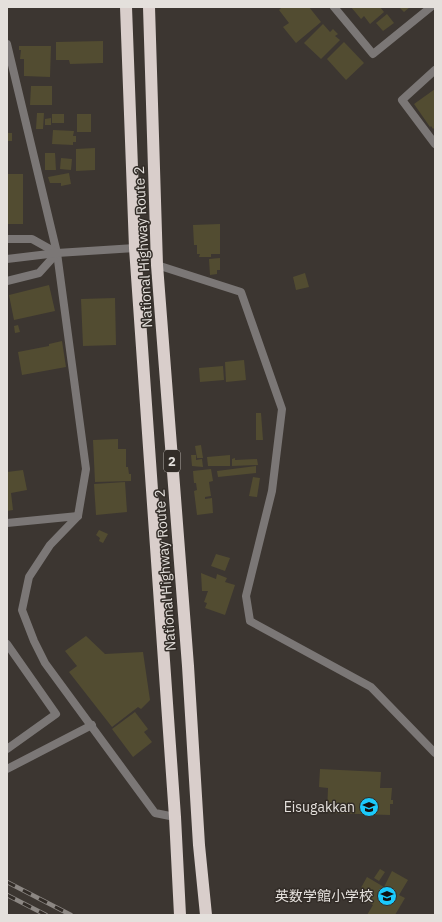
<svg xmlns="http://www.w3.org/2000/svg" width="442" height="922" font-family="'IBM Plex Sans','Noto Sans JP',sans-serif">
<style>
.building{fill:#524c31}
.lines{fill:none;stroke-linecap:round;stroke-linejoin:round}
.street{stroke:#7b7776;stroke-width:8}
.highway{stroke:#d9cecb;stroke-width:12}
.rail-casing{stroke:#8c8783;stroke-width:4.5}
.rail{stroke:#322c27;stroke-width:3;stroke-dasharray:9;stroke-linecap:butt}
.labels{text-anchor:middle;dominant-baseline:central;stroke-width:3;stroke-linejoin:round;paint-order:stroke}
.shield{fill:#322c27;stroke:#afaaa6;stroke-width:1}
.shield-label{font-size:13px;font-weight:bold;fill:#e4e0dc}
.street-label{font-size:14px;fill:#e4e0dc;stroke:#322c27}
.poi-label{font-size:14px;fill:#e4e0dc;stroke:#322c27;text-anchor:end}
</style>
<rect width="100%" height="100%" fill="#3c3631"/>
<g class="building">
<polygon points="282,7 309,7 321,22 296,43 283,27 289,23 279,10"/>
<polygon points="351,7 380,7 384,12 370,24 364,16 361,19"/>
<polygon points="399,7 410,7 404,12"/>
<polygon points="387,14 394,23 383,31 376,23"/>
<polygon points="323,24 330,32 333,29 338,34 335,36 340,40 321,59 304,43"/>
<polygon points="103,41 103,63 70,64 69,60 56,60 56,42"/>
<polygon points="344,42 364,63 346,80 327,59"/>
<polygon points="19,46 51,46 50,77 24,76 24,59 20,59 21,50 19,50"/>
<polygon points="31,86 52,86 52,105 30,105"/>
<polygon points="435,89 435,127 433,129 431,126 430,127 414,104"/>
<polygon points="37,113 44,113 43,129 36,129"/>
<rect x="52" y="114" width="12" height="9"/>
<rect x="77" y="114" width="14" height="18"/>
<polygon points="51,118 51,125 45,125 45,119"/>
<polygon points="53,130 74,131 73,136 76,136 76,142 73,142 73,145 52,144"/>
<rect x="7" y="133" width="5" height="8"/>
<polygon points="95,148 95,170 76,171 76,149"/>
<polygon points="45,153 55,153 56,170 45,170"/>
<polygon points="61,158 72,159 71,170 60,169"/>
<polygon points="69,173 71,184 61,186 61,183 50,183 48,177"/>
<rect x="7" y="174" width="16" height="50"/>
<polygon points="220,224 220,254 211,254 211,257 199,257 200,254 197,254 197,245 194,245 193,225"/>
<polygon points="220,258 220,270 217,270 217,274 210,275 209,259"/>
<polygon points="305,273 309,287 296,290 293,277"/>
<polygon points="49,285 55,311 14,320 9,295"/>
<polygon points="115,298 116,345 83,346 81,299"/>
<polygon points="18,325 20,332 15,333 14,326"/>
<polygon points="62,341 66,367 22,375 18,352 49,346 49,344"/>
<polygon points="244,360 246,380 226,382 225,362"/>
<polygon points="223,366 224,380 200,382 199,368"/>
<polygon points="256,413 261,413 263,440 256,440"/>
<polygon points="118,439 118,449 126,449 126,467 128,467 129,474 131,474 131,481 95,482 93,440"/>
<polygon points="201,445 203,458 197,458 195,446"/>
<polygon points="191,455 196,455 196,460 202,459 203,467 192,466"/>
<polygon points="230,455 230,466 208,466 207,457"/>
<polygon points="235,458 235,460 257,459 258,465 232,466 232,459"/>
<polygon points="256,466 256,473 218,477 217,471"/>
<polygon points="211,469 213,481 209,482 211,496 205,497 205,499 212,498 213,513 197,515 194,491 197,490 196,483 194,483 193,471"/>
<polygon points="23,470 27,490 11,493 13,510 7,511 7,472"/>
<polygon points="253,477 260,478 257,497 249,496"/>
<polygon points="125,482 127,512 96,515 94,484"/>
<polygon points="99,530 108,534 103,543 99,541 100,538 96,535"/>
<polygon points="216,554 230,558 225,571 211,566"/>
<polygon points="201,573 216,579 217,574 227,578 225,582 235,585 225,615 205,608 207,603 204,602 208,591 202,591"/>
<polygon points="86,636 105,654 143,652 150,700 141,709 138,707 112,727 69,672 77,666 65,651"/>
<polygon points="135,712 148,729 144,732 152,742 133,757 112,729"/>
<polygon points="320,769 381,772 380,788 392,788 391,800 393,800 393,804 390,804 390,815 327,813 328,788 319,787"/>
<polygon points="380,869 385,872 379,881 374,878"/>
<polygon points="392,871 408,880 399,895 405,898 395,915 367,915 373,905 357,895 367,877 384,887"/>
</g>
<g class="lines">
<g class="street">
<polyline points="334,7 373,54 431,7"/>
<polyline points="7,44 57,253 86,469 78,516 50,545 29,577 22,610 34,641 45,663 155,813 175,817"/>
<polyline points="435,70 402,100 435,144"/>
<polyline points="7,239 32,239 57,253 39,273 7,281"/>
<polyline points="7,259 57,253 135,248"/>
<polyline points="157,265 241,292 282,409 272,491 246,596 250,621 371,687 435,753"/>
<polyline points="7,523 78,516"/>
<polyline points="7,644 56,714 7,749"/>
<polyline points="7,769 92,725"/>
</g>
<g class="highway">
<polyline points="126,7 135,248 175,817 180,915"/>
<polyline points="149,7 157,265 188,666 199,845 206,915"/>
</g>
<defs>
<g id="rail">
<polyline points="7,882 71,915"/>
<polyline points="7,895 46,915"/>
</g>
</defs>
<use href="#rail" class="rail-casing"/>
<use href="#rail" class="rail"/>
</g>
<defs>
<symbol id="school-disc" viewBox="-11 -11 22 22"><circle r="9.5" fill="#1bcafc" stroke="#322c27"/><path d="M0-5L7-2L0 1L-7-2ZM-4 1L0 2.5L4 1V4Q0 6-4 4Z" fill="#111"/></symbol>
</defs>
<g fill-rule="evenodd">
<use href="#school-disc" x="358" y="796" width="22" height="22"/>
<use href="#school-disc" x="376" y="885" width="22" height="22"/>
</g>
<g class="labels">
<rect class="shield" x="164" y="450" width="16" height="22" rx="3"/>
<g class="shield-label">
<text x="172" y="461">2</text>
</g>
<g class="street-label">
<text transform="translate(143 247) rotate(-93)">National Highway Route 2</text>
<text transform="translate(165 570) rotate(-94)">National Highway Route 2</text>
</g>
<g class="poi-label">
<text x="355" y="807">Eisugakkan</text>
<text x="373" y="896">英数学館小学校</text>
</g>
</g>
<rect width="442" height="922" fill="none" stroke="#e4e0dc" stroke-width="16"/>
</svg>
